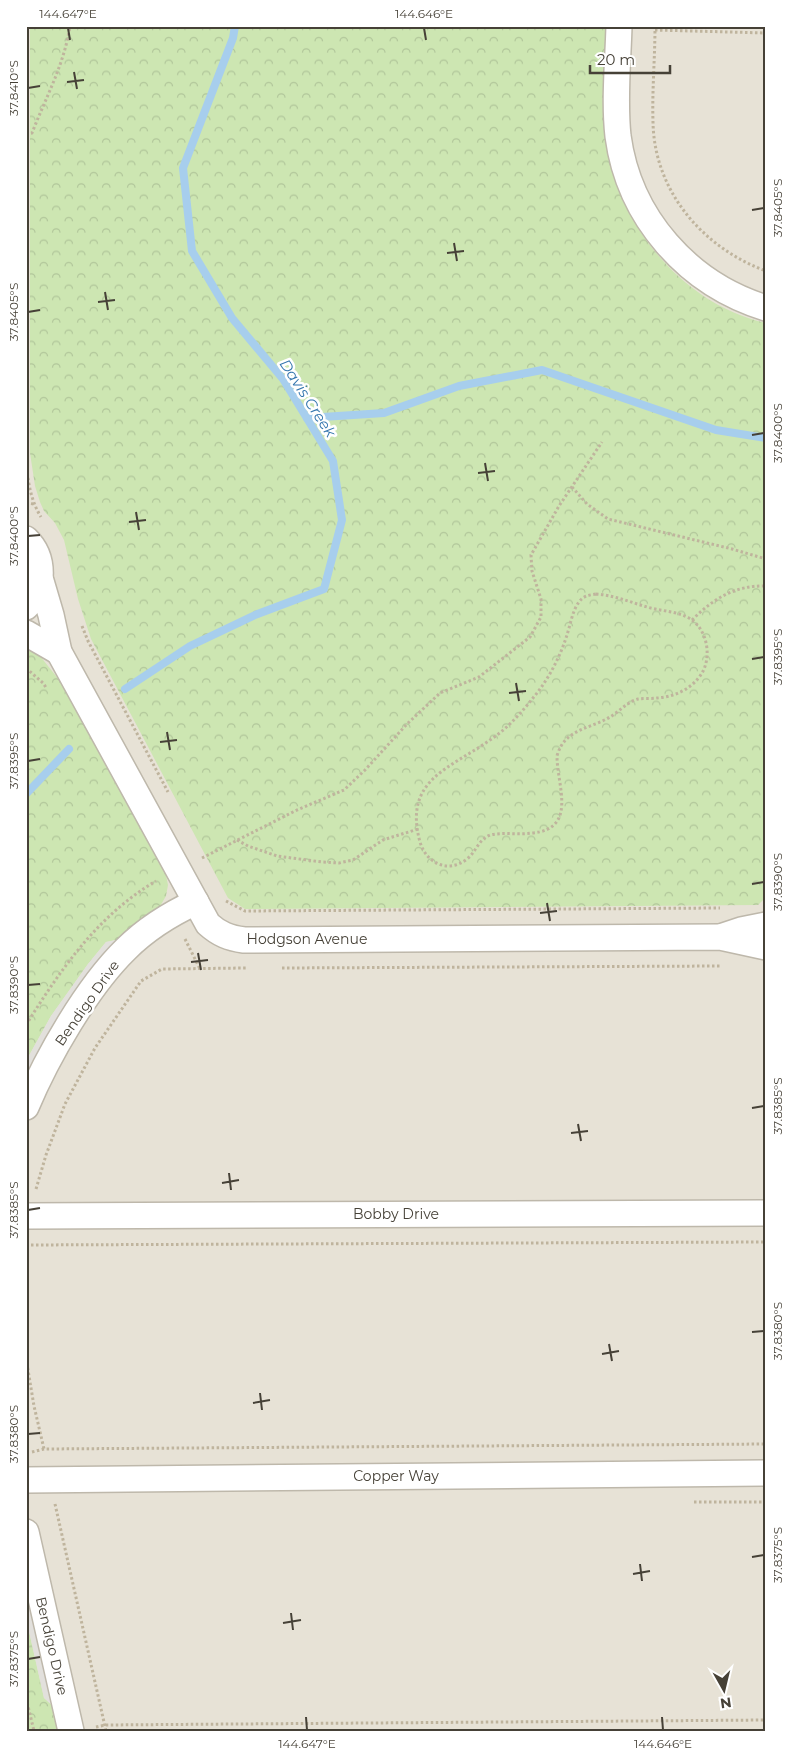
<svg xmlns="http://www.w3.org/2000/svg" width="792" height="1757" font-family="Montserrat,sans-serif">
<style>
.residential{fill:#e7e2d6}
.park{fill:url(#park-crowns)}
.parking{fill:#e2e0dc}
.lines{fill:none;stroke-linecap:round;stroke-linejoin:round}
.stream{stroke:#a7ceed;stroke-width:8}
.minor-casing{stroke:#beb8ab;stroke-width:28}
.path{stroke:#bfb49d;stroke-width:3;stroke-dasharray:2.5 2.5;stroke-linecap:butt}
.minor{stroke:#fff;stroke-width:25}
.ticks{fill:none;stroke:#464137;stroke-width:2}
.labels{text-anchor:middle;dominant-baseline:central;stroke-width:5;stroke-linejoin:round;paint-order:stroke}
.street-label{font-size:14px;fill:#464137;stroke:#fff}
.water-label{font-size:15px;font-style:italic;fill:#3476ae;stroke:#fff}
.neatline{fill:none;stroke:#464137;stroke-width:2}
.ticks-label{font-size:12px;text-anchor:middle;fill:#464137}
</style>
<defs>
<pattern id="park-crowns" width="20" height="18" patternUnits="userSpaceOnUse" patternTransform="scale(1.25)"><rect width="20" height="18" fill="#cde6b2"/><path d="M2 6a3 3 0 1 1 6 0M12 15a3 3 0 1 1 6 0" fill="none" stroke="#b1c69a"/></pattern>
</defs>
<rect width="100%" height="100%" fill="#f3f0e8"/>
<rect class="residential" x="26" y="26" width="740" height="1705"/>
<g class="park">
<path d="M30 26H606C605 65 600 105 606 144 620 226 682 304 766 323V897L758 905 245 909 228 898 91 639 78 599 64 540 55 523 44 511 40 502 35 486 30 453Z"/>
<polygon points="26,645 40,656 68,691 165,870 168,885 166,896 159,908 121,939 106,942 88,964 51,1016 26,1061"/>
<polygon points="26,1618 44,1698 54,1707 59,1731 26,1731"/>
</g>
<g class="parking">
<polygon points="121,939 26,1082 26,1061 51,1016 88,964 106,942"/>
<polygon points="26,1582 54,1707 44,1698 26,1618"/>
</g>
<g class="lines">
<g class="stream">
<polyline points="307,418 384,413 459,386 542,370 716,430 766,438"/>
<polyline points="125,689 190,646 255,615 324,589 342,520 333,461 283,379 232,318 192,251 183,168 233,38 235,26"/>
<polyline points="26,794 69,749"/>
</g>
<defs>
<g id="minor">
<path d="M619 26C618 62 614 100 618 136 629 218 688 284 766 308"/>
<path d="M26 539C45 557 45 589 26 607"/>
<path d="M41 581 51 615 59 652 208 924C219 934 229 938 244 940L720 937 766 947"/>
<polyline points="26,633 59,652"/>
<polyline points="723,936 741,930 766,925"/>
<path d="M26 1107C47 1057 87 987 126 949 146 929 170 914 196 902"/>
<polyline points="26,1216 766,1213"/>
<polyline points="26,1480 766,1473"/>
<polyline points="26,1532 71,1731"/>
</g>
</defs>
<use href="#minor" class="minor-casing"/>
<g class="path">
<path d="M655 26C655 58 652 90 653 122 654 191 703 248 766 271"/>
<polyline points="655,30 766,33"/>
<path d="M26 134 32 133C46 97 64 65 70 26"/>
<path d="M26 463C28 482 31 501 41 517"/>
<polyline points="572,487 587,504 608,519 732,549 766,559"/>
<polyline points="26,503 34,504"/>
<path d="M596 594C613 595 630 602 647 607 660 611 675 611 687 617 708 627 713 659 700 676 690 690 673 697 657 698 651 699 644 698 638 699 628 701 619 712 610 717 590 729 564 729 557 756 557 786 578 829 532 833 518 835 503 832 490 835 478 840 476 852 467 859 448 874 426 863 420 842 403 780 449 769 490 740 507 729 521 713 533 698 548 680 559 659 566 638 570 627 572 611 579 602 583 596 589 595 596 594Z"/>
<path d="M692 620C713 599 735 585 766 586"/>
<polyline points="82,626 88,641 168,792"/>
<polyline points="26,668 43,683 47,689"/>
<polyline points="237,840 248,846 277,856 322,862 339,863 353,860 383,840 418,829"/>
<polyline points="202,858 297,810 344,790 365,770 407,724 440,693 479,677 530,637 541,617 541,599 532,571 531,555 559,506 602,442"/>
<polyline points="226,901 245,911 720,908"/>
<polyline points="185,939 200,969"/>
<polyline points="282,968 721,966"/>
<path d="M26 1025C61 969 98 915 156 881"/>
<polyline points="36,1189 46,1155 65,1104 95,1048 141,981 162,969 246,968"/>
<polyline points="26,1245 766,1242"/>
<polyline points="26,1358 34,1406 44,1449"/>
<polyline points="32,1452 44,1449 766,1444"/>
<polyline points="694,1502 766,1502"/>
<polyline points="55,1504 106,1731"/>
<polyline points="26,1698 34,1731"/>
<polyline points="96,1727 105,1725 766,1720"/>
</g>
<use href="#minor" class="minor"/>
</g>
<path class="ticks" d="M68 28 70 40M424 28 426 40M74 72 77 89M67 82 84 80M28 88 40 86M752 210 764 208M454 243 457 261M447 253 464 251M105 292 108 310M98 302 115 300M28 312 40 310M752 435 764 433M485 463 488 481M478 473 495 471M136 512 139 530M129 522 146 520M28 536 40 535M752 659 764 657M516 683 519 701M509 693 526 691M167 732 170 750M160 742 177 740M28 761 40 759M752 884 764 882M547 903 550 921M540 913 557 911M198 953 201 970M191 962 208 960M28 985 40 984M752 1108 764 1106M578 1124 581 1141M571 1133 588 1131M229 1173 231 1190M222 1183 239 1180M28 1210 40 1208M752 1332 764 1331M609 1344 612 1361M602 1354 619 1351M260 1393 262 1410M253 1403 270 1400M28 1434 40 1433M752 1557 764 1555M640 1564 642 1581M633 1574 650 1571M291 1613 293 1630M283 1623 301 1620M28 1659 40 1657M306 1717 307 1730M662 1717 663 1730"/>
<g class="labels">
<g class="street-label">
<text x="307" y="939">Hodgson Avenue</text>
<text transform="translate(87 1003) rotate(-55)">Bendigo Drive</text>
<text x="396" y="1214">Bobby Drive</text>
<text x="396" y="1476">Copper Way</text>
<text transform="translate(52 1646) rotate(77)">Bendigo Drive</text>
</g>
<g class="water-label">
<text transform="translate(308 398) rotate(57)">Davis Creek</text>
</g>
</g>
<rect width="792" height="1757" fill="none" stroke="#ffffff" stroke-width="55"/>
<g transform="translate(724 1690) rotate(172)" stroke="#ffffff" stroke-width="4" paint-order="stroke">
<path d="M0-4L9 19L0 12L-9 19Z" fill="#464137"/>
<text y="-8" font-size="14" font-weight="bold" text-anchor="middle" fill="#464137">N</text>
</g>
<path d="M590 65v8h80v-8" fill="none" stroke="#464137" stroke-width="2.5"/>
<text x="597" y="65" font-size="15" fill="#464137" stroke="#ffffff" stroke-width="4" paint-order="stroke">20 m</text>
<rect x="28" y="28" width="736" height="1702" class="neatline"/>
<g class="ticks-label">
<text x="68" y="18">144.647°E</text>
<text x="424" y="18">144.646°E</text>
<text transform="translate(14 88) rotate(-90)" y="4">37.8410°S</text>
<text transform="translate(778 208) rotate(-90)" y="4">37.8405°S</text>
<text transform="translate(14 312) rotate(-90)" y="4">37.8405°S</text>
<text transform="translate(778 433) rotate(-90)" y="4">37.8400°S</text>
<text transform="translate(14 536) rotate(-90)" y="4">37.8400°S</text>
<text transform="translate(778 657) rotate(-90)" y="4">37.8395°S</text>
<text transform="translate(14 761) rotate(-90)" y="4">37.8395°S</text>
<text transform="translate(778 882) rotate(-90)" y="4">37.8390°S</text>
<text transform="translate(14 985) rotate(-90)" y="4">37.8390°S</text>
<text transform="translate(778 1106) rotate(-90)" y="4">37.8385°S</text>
<text transform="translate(14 1210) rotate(-90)" y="4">37.8385°S</text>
<text transform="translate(778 1331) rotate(-90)" y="4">37.8380°S</text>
<text transform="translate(14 1434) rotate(-90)" y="4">37.8380°S</text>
<text transform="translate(778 1555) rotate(-90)" y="4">37.8375°S</text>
<text transform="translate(14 1659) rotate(-90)" y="4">37.8375°S</text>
<text x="307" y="1748">144.647°E</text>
<text x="663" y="1748">144.646°E</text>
</g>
</svg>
